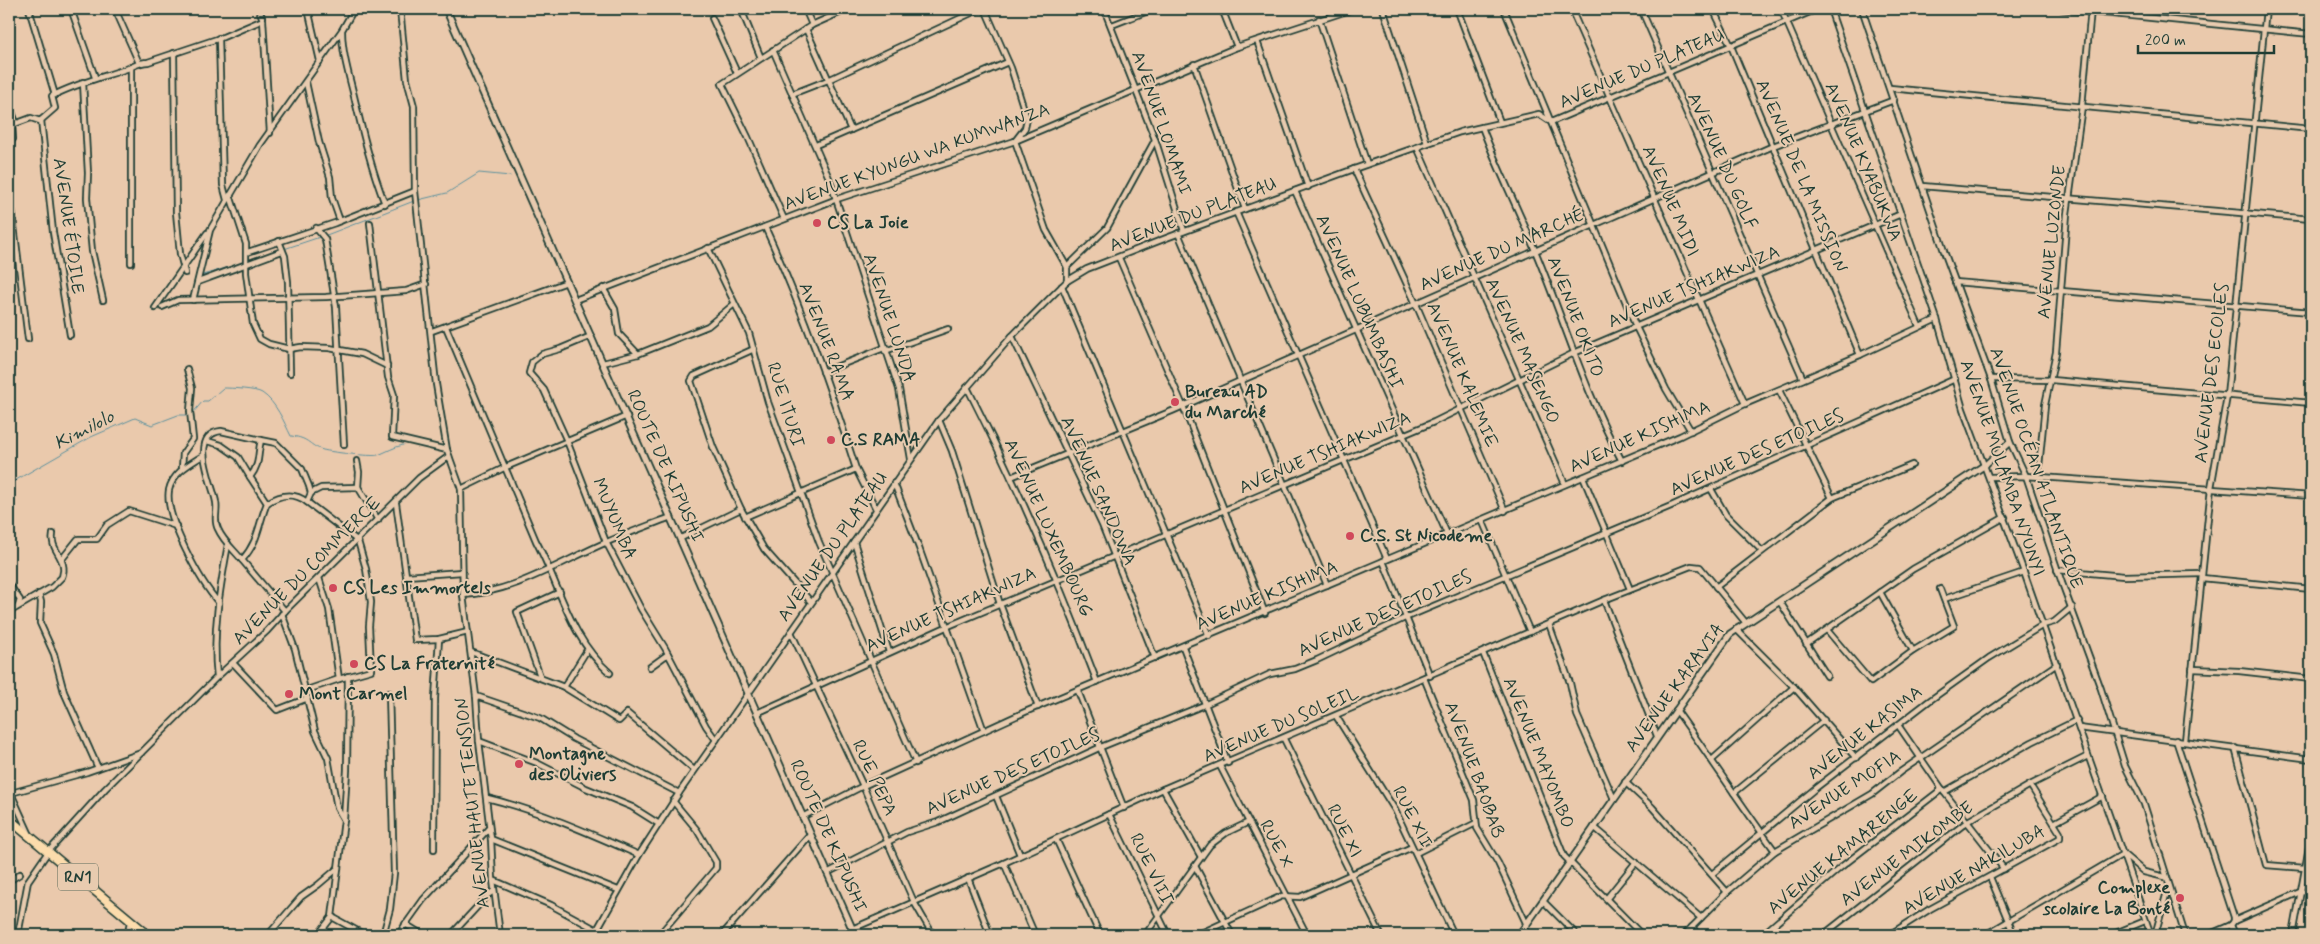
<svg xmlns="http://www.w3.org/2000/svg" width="2320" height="944" font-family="Mynerve,sans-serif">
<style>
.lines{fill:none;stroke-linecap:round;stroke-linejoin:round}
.stream{stroke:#5c919e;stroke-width:1}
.street-casing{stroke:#1f3d34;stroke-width:8}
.secondary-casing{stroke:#1f3d34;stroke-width:9}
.highway-casing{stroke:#1f3d34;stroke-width:11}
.street{stroke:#e8cbaf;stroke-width:4.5}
.secondary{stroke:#e8cbaf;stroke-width:5.5}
.highway{stroke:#fcdcac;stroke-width:8}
.poi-dot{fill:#d1495b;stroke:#e8cbaf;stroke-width:2}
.labels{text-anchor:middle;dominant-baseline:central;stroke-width:4;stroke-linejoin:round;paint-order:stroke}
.shield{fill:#e8cbaf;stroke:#5b6859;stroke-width:1}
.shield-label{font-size:16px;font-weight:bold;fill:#1f3d34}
.street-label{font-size:18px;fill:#1f3d34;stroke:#e8cbaf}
.poi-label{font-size:18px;font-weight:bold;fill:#1f3d34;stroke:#e8cbaf;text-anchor:start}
.water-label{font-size:19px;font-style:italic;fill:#24443d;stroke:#e8cbaf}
</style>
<rect width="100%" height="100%" fill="#eac9ac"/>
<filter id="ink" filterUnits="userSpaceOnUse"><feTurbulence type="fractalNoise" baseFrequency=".02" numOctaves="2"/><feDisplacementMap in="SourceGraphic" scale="10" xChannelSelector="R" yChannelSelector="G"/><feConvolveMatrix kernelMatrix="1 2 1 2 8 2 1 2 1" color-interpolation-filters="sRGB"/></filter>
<g filter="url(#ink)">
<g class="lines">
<g class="stream">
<polyline points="418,200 447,193 479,173 510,176"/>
<polyline points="324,236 414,201"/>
<polyline points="284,249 320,237"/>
<polyline points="206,274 209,276 203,275 245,262"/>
<path d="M192 414 203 401H208L223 388C231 388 256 389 262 393 276 402 284 422 291 436 310 438 309 446 323 450 331 452 371 457 378 455 386 452 394 447 403 445"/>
<polyline points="9,484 91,437 135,418 152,425 178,415 189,415"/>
</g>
<defs>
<g id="street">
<polyline points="29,9 55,95"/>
<polyline points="71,9 95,77"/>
<polyline points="115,9 139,63"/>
<polyline points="308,9 320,61"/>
<polyline points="400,9 407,80 414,106 415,191 436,384 447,450 461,489 463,595 476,696 479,741 491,839 493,880 500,935"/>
<polyline points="741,9 761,58"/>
<polyline points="805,9 812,25"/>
<polyline points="985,9 1011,68 1027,119 1025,128 1015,141 1046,230 1067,267 1067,281"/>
<polyline points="1104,9 1156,142 1184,231"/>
<polyline points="1222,9 1237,47"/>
<polyline points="1383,9 1427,143"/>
<polyline points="1457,9 1500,122"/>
<polyline points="1504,9 1636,327 1666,389 1691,431"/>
<polyline points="1571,9 1745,404"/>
<polyline points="1641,9 1803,379"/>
<polyline points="1713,9 1731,46 1860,355"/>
<polyline points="1781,9 1919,326"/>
<polyline points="1830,9 1937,319 1963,409 2024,572 2151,935"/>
<polyline points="1862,9 1945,254 1991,379 2010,442 2026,476 2062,583 2101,689 2125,766 2144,804 2185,935"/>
<polyline points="2062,9 2311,34"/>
<polyline points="9,10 13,9"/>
<polyline points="712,18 737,73"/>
<polyline points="1319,19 1367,164"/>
<polyline points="263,20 270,133"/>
<polyline points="1112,25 1153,9"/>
<polyline points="806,29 851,130"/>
<path d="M342 31C342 51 348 72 353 92 362 130 371 168 385 204"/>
<polyline points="219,38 223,185 227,200"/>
<polyline points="1257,41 1308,187"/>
<polyline points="773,50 829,178 899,389 911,459"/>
<polyline points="174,53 176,212 180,254 185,273"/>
<polyline points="1194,64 1245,209"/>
<polyline points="83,82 88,173 87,198 92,251 103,300"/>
<polyline points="306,82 319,142 330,177 332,198 340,221"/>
<polyline points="1890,88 2311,129"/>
<polyline points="792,94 828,80 980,9"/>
<polyline points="9,104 16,123"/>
<polyline points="41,120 53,232 70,335"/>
<path d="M1482 127C1498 170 1519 210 1536 253 1565 323 1586 395 1622 461"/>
<path d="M9 143 13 139 12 125 31 118 40 121 55 108 52 96C77 83 103 77 129 68 136 65 140 62 148 62L223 37 263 20 259 9"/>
<polyline points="816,145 1008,62"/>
<polyline points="1417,147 1565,484"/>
<polyline points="1354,169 1416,304 1505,511"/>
<polyline points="9,185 28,339"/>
<polyline points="1922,186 2311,219"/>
<polyline points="1295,191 1447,534"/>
<polyline points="230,195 246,244 246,273 253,324 260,339 269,344 289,349 301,347 329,348 362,354 387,366"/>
<polyline points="1236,212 1387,559"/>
<polyline points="784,219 748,137 722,84 812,25 848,9"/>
<polyline points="370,223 388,377 394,395 392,437 447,450"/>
<path d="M765 227C801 305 830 387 856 469"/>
<polyline points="316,228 325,239 336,307 344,445"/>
<polyline points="1178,233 1327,585"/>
<polyline points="279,241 285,256 288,282 290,373"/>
<polyline points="708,248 749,333 768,402 819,542 916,763"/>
<polyline points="248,252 335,223 415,191"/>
<polyline points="1119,258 1183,406 1265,613"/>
<polyline points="131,263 131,67"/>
<polyline points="1067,267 1107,228 1155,140"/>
<polyline points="198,282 282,251"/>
<polyline points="1955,282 2311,312"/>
<polyline points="1062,286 1209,636"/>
<polyline points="603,288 615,309 619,334 638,354"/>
<polyline points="193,300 210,230 260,145 342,30 354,9"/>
<polyline points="575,300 837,199 1015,141 1237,47 1353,9"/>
<polyline points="162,307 178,300 326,297 406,291 426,284"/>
<polyline points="155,308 207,233"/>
<path d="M446 327 536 541C561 588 569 637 610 673"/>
<polyline points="432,331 567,282"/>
<polyline points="591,336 560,349 542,354 532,362 529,373 544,390 567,441 606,542 641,609 665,648 706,726 716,740"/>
<polyline points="1012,336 1102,525 1155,658"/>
<polyline points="885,351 948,329"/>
<polyline points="603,363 638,354 708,326 733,305"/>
<polyline points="823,372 884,348"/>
<polyline points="1991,379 2051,380 2311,403"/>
<path d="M967 387C1016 483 1059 581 1097 682"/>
<polyline points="1779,390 1832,498"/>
<polyline points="939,420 952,451 1000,604 1038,707"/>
<polyline points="207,441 221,445 238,457 250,477"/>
<path d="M204 455C190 464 173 472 169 490 164 517 201 583 219 603"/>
<polyline points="357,461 359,472 358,487"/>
<polyline points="1985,465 2010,442"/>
<polyline points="182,468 183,453 193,439 190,411 192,388 187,369"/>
<polyline points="1011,477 1172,411 1773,146 1894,100"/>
<polyline points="1583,477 1630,589"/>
<polyline points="1990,477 2026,476 2311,496"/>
<polyline points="2038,477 2045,405 2056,352 2067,214 2082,106 2091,9"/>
<polyline points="894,483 919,548 984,731"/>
<polyline points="461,489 506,467 627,416"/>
<polyline points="1711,489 1726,515 1762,551"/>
<polyline points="311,493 321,488 358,487 378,520"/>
<path d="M267 503C281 494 294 492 307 502"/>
<polyline points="396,503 415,640 439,639 468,632"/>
<polyline points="741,509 764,549 811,602"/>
<polyline points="745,517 856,469 876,509"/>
<polyline points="1482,520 1530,632"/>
<polyline points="681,538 741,509 713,447 691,381 694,376 754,349"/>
<polyline points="854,542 889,652"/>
<polyline points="62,559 78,539 97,539 107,525 129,511 176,526"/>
<path d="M242 560C234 550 223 541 218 529 213 520 218 512 216 502 213 484 188 435 221 431L261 440"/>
<polyline points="1383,561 1430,676"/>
<polyline points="2057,570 2124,576 2202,574"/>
<polyline points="407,576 462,572"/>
<polyline points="319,578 329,609 339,679"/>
<polyline points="2202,578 2311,589"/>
<polyline points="9,584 20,600 18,606"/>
<polyline points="1716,587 1832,498 1912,465"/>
<polyline points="1880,592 1913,651"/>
<polyline points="39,594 41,602 40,623 54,654 64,692 98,768"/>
<path d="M463 595C516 592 560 562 607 542 628 533 650 525 671 517"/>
<polyline points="1944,599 2024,572"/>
<polyline points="1604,600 1657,736"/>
<polyline points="1780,602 1827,676"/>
<path d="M285 611 242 560C259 541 258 525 267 503L250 477C261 463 257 455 261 440L276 443 302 469 309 486 311 493 307 502 358 541 366 569 371 602 369 626 371 670 339 679 307 690"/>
<path d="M9 612 52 587 62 577C69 559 49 550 53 534"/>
<polyline points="282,614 295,649 315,731 328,758 337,808 344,820 332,917 318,935"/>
<polyline points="1549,624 1570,683 1577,715 1614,799"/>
<polyline points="1736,629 1794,687 1856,758"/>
<polyline points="1827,630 1871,682 1913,651 1954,626 1940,589"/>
<polyline points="791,632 863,786 914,902 933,935"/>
<polyline points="1806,644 1913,569 2005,517"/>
<polyline points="1183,647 1228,763"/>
<polyline points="471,652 564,687 619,721 627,713 694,770"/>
<polyline points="1483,653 1564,856 1642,935"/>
<polyline points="233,663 277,710 308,698"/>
<polyline points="650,667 668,654"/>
<polyline points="2192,669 2239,671 2311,679"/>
<polyline points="540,676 517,612 560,592"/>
<path d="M217 677C212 632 220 588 228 544"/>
<polyline points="1424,678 1474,800 1477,828 1498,863 1527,925"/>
<polyline points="564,687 587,650"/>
<polyline points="1078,691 1124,808"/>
<polyline points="476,696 540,718 574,739 679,793"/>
<path d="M1676 710C1710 757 1741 805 1775 851"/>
<polyline points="757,713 946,627 1434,422 1574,353 1901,214"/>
<polyline points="1336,716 1395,810 1454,935"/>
<polyline points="1898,725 1944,792 2004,869"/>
<polyline points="2079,728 2311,759"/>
<polyline points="1284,739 1381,935"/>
<polyline points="2176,740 2234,917 2234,921 2231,925 2235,935"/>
<polyline points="479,741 537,763 586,788 632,807 659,824"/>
<polyline points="2185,741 2211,488 2227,396 2266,9"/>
<polyline points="2235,748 2266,865 2305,868"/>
<polyline points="1712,760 1794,687"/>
<polyline points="1220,766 1307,935"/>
<polyline points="1625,782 1652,807 1727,892"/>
<polyline points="9,789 29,833"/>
<polyline points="1163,789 1201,857"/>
<polyline points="1944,792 2032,742 2077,720"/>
<polyline points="11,793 87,772 141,753"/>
<polyline points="1734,793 1824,720"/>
<polyline points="996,796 1020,855"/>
<path d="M487 798C540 811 589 833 639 855"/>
<polyline points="1109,814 1168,935"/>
<polyline points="802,817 863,786 1025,712 1680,436 1745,404 1860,355 1937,319"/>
<polyline points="344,820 347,770 348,676"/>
<polyline points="2054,823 2103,796"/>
<polyline points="1594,827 1701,918"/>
<polyline points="491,839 618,890"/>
<polyline points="1056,839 1100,935"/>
<polyline points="434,849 435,698 439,639"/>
<polyline points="1416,853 1476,823"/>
<polyline points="1004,863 1035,935"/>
<polyline points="1195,866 1232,935"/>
<polyline points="827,873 907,832 938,822 1101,747 1204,705 1270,674 1295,669 1317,660 1405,618 1671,506 1955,379"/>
<polyline points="1712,874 1817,787 1929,701 1989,658 2043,625 2054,622 2072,607"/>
<polyline points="1990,877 2014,935"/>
<polyline points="968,878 990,935"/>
<polyline points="493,880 551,905 597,930"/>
<polyline points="9,881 20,874"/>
<polyline points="1607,898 1636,862"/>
<polyline points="1543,901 1577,935"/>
<polyline points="332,917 365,935"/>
<polyline points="2234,921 2300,892 2311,892"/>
<polyline points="405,924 423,935"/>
<polyline points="1692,927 1698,935"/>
<polyline points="852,929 1004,863 1163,789 1604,600 1691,566 1700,567 1746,623"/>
<polyline points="18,935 28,881 48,852 105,789 217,677 267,631 285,611 419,478 449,456"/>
<polyline points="128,935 130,920"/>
<polyline points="268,935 301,897 318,885 338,868"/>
<polyline points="383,935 390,909 394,873 389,693"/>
<polyline points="398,935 423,900 489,828"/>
<polyline points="451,935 489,894 494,891"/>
<polyline points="594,935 639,855 679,793 939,420 1012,336 1067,281 1087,269 1169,237 1354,169 1460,132 1539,114 1551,122 1817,9"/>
<polyline points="659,935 716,868 716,862 697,830 673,801"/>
<polyline points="722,935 810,835"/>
<polyline points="1145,935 1210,845 1226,833 1249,822"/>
<polyline points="1197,935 1282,896 1300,897 1412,847"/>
<polyline points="1684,935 1727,892 1775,851 1872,794 1900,772 2057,664"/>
<polyline points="1762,935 1841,867 1942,789"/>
<polyline points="1823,935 1968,821 2030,785 2088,756"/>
<polyline points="1889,935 1930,909 2060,838 2060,833 2030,785"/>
<polyline points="1985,935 2123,854 2144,872 2165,877"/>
<polyline points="2111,935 2145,921"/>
<polyline points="2155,935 2168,888"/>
<polyline points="2208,935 2231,925"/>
<polyline points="2293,935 2311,836"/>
</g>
<g id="secondary">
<polyline points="446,9 855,935"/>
<polyline points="1519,935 1730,634 1985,465"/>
</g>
<polyline id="highway" points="9,819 148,935"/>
</defs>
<use href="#street" class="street-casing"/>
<use href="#secondary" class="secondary-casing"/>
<use href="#highway" class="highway-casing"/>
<use href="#street" class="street"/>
<use href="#secondary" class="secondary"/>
<use href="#highway" class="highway"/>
</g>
</g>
<g class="poi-dot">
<circle cx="817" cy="223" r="5"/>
<circle cx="1175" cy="402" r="5"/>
<circle cx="831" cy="440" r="5"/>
<circle cx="1350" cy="536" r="5"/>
<circle cx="333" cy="588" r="5"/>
<circle cx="354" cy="664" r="5"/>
<circle cx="289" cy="694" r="5"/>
<circle cx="519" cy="764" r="5"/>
<circle cx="2180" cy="898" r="5"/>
</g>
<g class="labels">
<rect class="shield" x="58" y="863.5" width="40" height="27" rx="4"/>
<g class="shield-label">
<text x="78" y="877">RN1</text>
</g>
<g class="street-label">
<text transform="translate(1642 69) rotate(-23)">AVENUE DU PLATEAU</text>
<text transform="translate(1161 123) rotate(71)">AVENUE LOMAMI</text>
<text transform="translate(917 157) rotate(-20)">AVENUE KYUNGU WA KUMWANZA</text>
<text transform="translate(1722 161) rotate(66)">AVENUE DU GOLF</text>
<text transform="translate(1863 162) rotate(67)">AVENUE KYABUKWA</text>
<text transform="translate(1801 176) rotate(67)">AVENUE DE LA MISSION</text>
<text transform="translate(1670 201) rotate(67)">AVENUE MIDI</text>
<text transform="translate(1193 215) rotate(-21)">AVENUE DU PLATEAU</text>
<text transform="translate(68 226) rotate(82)">AVENUE ÉTOILE</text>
<text transform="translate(2052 242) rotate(-84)">AVENUE LUZONDE</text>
<text transform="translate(1502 250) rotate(-24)">AVENUE DU MARCHÉ</text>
<text transform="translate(1694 287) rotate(-23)">AVENUE TSHIAKWIZA</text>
<text transform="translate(1359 302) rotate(66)">AVENUE LUBUMBASHI</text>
<text transform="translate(1575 317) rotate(69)">AVENUE OKITO</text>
<text transform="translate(889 318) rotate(72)">AVENUE LUNDA</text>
<text transform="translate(826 342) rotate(69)">AVENUE RAMA</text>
<text transform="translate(1522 351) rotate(66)">AVENUE MASENGO</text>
<text transform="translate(2212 373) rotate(-83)">AVENUE DES ECOLES</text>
<text transform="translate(1462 375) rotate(67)">AVENUE KALEMIE</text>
<text transform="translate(785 405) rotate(73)">RUE ITURI</text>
<text transform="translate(1640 437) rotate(-24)">AVENUE KISHIMA</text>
<text transform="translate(1325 453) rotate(-23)">AVENUE TSHIAKWIZA</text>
<text transform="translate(1757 453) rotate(-24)">AVENUE DES ETOILES</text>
<text transform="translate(665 466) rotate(66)">ROUTE DE KIPUSHI</text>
<text transform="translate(2002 468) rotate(71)">AVENUE MULAMBA NYUNYI</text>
<text transform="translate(2036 468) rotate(71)">AVENUE OCÉAN ATLANTIQUE</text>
<text transform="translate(1098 491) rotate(66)">AVENUE SANDOWA</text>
<text transform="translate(614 519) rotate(67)">MUYUMBA</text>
<text transform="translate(1048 528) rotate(66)">AVENUE LUXEMBOURG</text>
<text transform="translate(833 547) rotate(-55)">AVENUE DU PLATEAU</text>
<text transform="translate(307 571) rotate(-45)">AVENUE DU COMMERCE</text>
<text transform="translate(1267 596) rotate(-23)">AVENUE KISHIMA</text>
<text transform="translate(951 610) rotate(-24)">AVENUE TSHIAKWIZA</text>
<text transform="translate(1385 614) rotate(-24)">AVENUE DES ETOILES</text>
<text transform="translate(1675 688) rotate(-54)">AVENUE KARAVIA</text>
<text transform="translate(1281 725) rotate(-23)">AVENUE DU SOLEIL</text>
<text transform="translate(1865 733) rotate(-38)">AVENUE KASIMA</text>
<text transform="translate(1538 753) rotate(68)">AVENUE MAYOMBO</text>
<text transform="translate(1474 770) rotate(70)">AVENUE BAOBAB</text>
<text transform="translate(1013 772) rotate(-24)">AVENUE DES ETOILES</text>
<text transform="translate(874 778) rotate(65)">RUE PEPA</text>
<text transform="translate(1845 790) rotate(-33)">AVENUE MOFIA</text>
<text transform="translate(473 803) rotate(-96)">AVENUE HAUTE TENSION</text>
<text transform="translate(1412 817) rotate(63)">RUE XII</text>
<text transform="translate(1344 831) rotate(64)">RUE XI</text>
<text transform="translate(828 836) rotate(66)">ROUTE DE KIPUSHI</text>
<text transform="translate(1276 844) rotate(62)">RUE X</text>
<text transform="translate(1843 852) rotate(-39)">AVENUE KAMARENGE</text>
<text transform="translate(1907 854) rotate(-37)">AVENUE MIKOMBE</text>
<text transform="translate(1151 869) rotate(64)">RUE VIII</text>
<text transform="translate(1974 870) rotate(-30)">AVENUE NAKILUBA</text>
</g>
<g class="poi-label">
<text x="827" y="223">CS La Joie</text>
<text x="1185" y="392">Bureau AD<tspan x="1185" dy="21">du Marché</tspan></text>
<text x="841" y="440">C.S RAMA</text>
<text x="1360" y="536">C.S. St Nicodeme</text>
<text x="343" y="588">CS Les Immortels</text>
<text x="364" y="664">CS La Fraternité</text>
<text x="299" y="694">Mont Carmel</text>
<text x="529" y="754">Montagne<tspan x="529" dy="21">des Oliviers</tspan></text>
<text x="2170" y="888" text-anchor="end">Complexe<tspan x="2170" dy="21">scolaire La Bonté</tspan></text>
</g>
<g class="water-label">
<text transform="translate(84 430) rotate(-27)">Kimilolo</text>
</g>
</g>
<rect width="2320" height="944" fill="none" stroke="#e8cbaf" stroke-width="30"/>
<rect x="15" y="15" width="2290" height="914" fill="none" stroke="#1f3d34" stroke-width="2" filter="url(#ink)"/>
<path d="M2138 45v8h136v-8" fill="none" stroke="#1f3d34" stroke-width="2.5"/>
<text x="2145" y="45" font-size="15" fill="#1f3d34" stroke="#e8cbaf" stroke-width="4" paint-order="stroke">200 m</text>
</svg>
